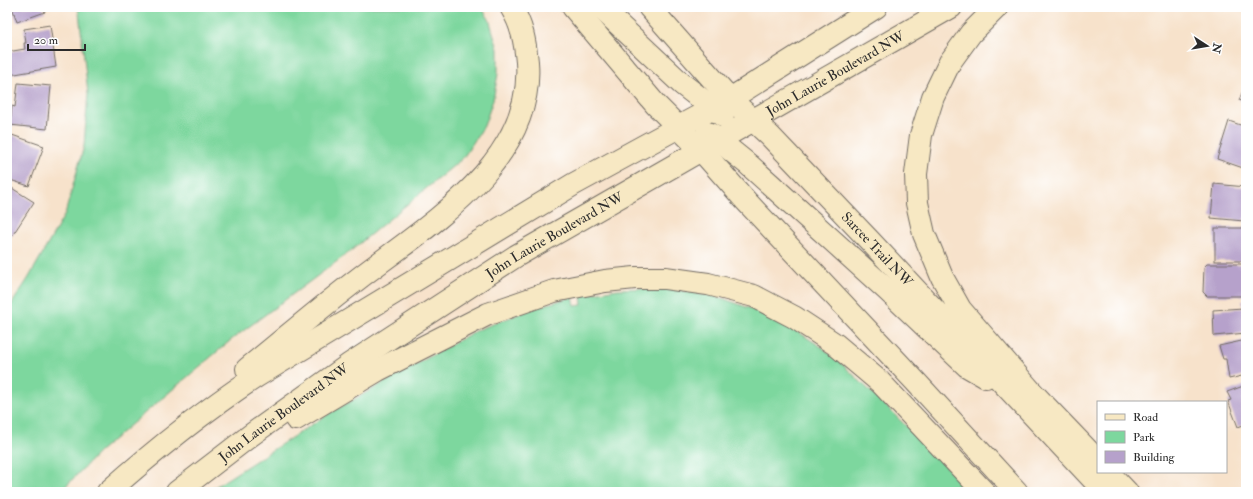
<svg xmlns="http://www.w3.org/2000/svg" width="1253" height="499" font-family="'IM FELL Double Pica',serif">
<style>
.green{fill:#7dd79e;stroke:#548164}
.building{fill:#b6a1cb}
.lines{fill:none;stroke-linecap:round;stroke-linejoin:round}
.secondary-casing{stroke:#726b63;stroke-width:24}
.secondary{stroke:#f7e8c3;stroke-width:22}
.labels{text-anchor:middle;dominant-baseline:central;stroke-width:3;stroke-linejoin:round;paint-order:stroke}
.street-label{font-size:14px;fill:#2b2b2b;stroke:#fff}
</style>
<rect width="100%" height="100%" fill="#fff"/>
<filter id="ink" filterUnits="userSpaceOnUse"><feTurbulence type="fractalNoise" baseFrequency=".025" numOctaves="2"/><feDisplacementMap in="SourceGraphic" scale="8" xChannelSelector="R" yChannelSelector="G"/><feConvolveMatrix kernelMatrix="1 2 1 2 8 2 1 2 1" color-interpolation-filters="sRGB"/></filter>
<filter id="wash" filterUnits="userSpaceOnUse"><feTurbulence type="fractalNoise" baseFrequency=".012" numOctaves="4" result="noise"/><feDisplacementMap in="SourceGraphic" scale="16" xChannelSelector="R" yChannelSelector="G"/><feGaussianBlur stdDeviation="0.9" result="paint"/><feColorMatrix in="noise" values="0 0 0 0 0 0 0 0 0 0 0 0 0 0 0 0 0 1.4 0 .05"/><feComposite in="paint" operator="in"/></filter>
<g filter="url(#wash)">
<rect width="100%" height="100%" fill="#f7e2cb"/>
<g class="green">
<polygon points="77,7 481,7 489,19 498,49 498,74 493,100 484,126 463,158 347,254 231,340 100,451 60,492 7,492 7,311 28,279 65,214 84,146 88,94 79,12"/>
<polygon points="666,288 716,296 752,309 789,326 823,348 840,362 889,409 972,492 207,492 330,413 477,330 540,306 573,297 575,306 582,305 581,295 618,289"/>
</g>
<g id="blocks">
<g class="building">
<polygon points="12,7 43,7 45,12 17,22"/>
<polygon points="50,25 56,67 9,75 7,52 25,49 24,43 26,43 24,29"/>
<polygon points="18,83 51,86 47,129 10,125 12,106 15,107"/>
<polygon points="1246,84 1246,103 1239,100"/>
<polygon points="1229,121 1246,127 1246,169 1217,159"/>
<polygon points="9,134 44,146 29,186 7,179 7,138"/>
<polygon points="1214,184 1246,187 1246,219 1244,218 1244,221 1211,218"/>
<polygon points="7,185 34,202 12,236 7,233"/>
<rect x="1215" y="228" width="31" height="33"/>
<polygon points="1207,264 1246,264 1246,294 1240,296 1207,296 1203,292 1204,267"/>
<polygon points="1242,300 1246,300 1246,333 1214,336 1213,310 1243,308"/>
<polygon points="1246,340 1246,375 1229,379 1226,359 1223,359 1219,346"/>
<polygon points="1246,385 1246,424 1238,427 1228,401 1231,400 1227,392"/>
</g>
</g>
</g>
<g filter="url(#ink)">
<use href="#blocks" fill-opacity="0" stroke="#726b63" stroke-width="1"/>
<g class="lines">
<defs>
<g id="secondary">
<polyline points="573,7 656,105 701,150 746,201 915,381 1017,492"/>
<polyline points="600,7 682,84 723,116"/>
<path id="s1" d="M649 7 730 99 770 136 870 241 1105 492"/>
<polyline points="997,7 971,33 950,62 933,97 921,135 916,174 917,203 924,234 942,277 960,309 1030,390 1098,461"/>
<polyline points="707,133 712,135 749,165 886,289 967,366 986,377"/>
<path d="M247 369C284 339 320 308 358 279 427 226 535 162 527 62 525 41 522 25 511 7"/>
<polyline points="296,419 378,370 488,314 554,291 605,281 635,278 665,278 708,284 754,296 794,317 835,344 880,382 984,492"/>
<polyline points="1108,472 1127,492"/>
<path d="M108 492C155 450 204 411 257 376L574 184 730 99 876 7"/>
<path id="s2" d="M177 492 251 435 350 364 516 256 951 7"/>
</g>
</defs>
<use href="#secondary" class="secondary-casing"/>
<use href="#secondary" class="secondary"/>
</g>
</g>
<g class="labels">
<g class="street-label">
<text stroke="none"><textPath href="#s2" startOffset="781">John Laurie Boulevard NW</textPath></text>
<text stroke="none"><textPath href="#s2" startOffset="457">John Laurie Boulevard NW</textPath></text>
<text stroke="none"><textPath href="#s1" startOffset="333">Sarcee Trail NW</textPath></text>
<text stroke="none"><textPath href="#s2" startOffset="133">John Laurie Boulevard NW</textPath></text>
</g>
</g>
<rect width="1253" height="499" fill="none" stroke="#fff" stroke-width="24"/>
<rect x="1097" y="401" width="130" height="72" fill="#ffffff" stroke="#aaaaaa"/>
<rect x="1105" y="414" width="20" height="6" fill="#f7e8c3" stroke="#aaaaaa"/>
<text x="1133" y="421" font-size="12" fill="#2b2b2b">Road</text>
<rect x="1105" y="431" width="20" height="12" fill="#7dd79e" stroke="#aaaaaa"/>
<text x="1133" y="441" font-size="12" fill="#2b2b2b">Park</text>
<rect x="1105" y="451" width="20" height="12" fill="#b6a1cb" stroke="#aaaaaa"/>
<text x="1133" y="461" font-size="12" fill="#2b2b2b">Building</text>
<g transform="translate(1207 46) rotate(102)" stroke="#ffffff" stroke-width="3" paint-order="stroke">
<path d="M0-3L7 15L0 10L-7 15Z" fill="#2b2b2b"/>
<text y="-6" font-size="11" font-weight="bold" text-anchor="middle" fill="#2b2b2b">N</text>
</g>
<path d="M28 44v6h57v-6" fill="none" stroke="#2b2b2b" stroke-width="2"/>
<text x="34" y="44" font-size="12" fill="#2b2b2b" stroke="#ffffff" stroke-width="3" paint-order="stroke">20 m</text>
</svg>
